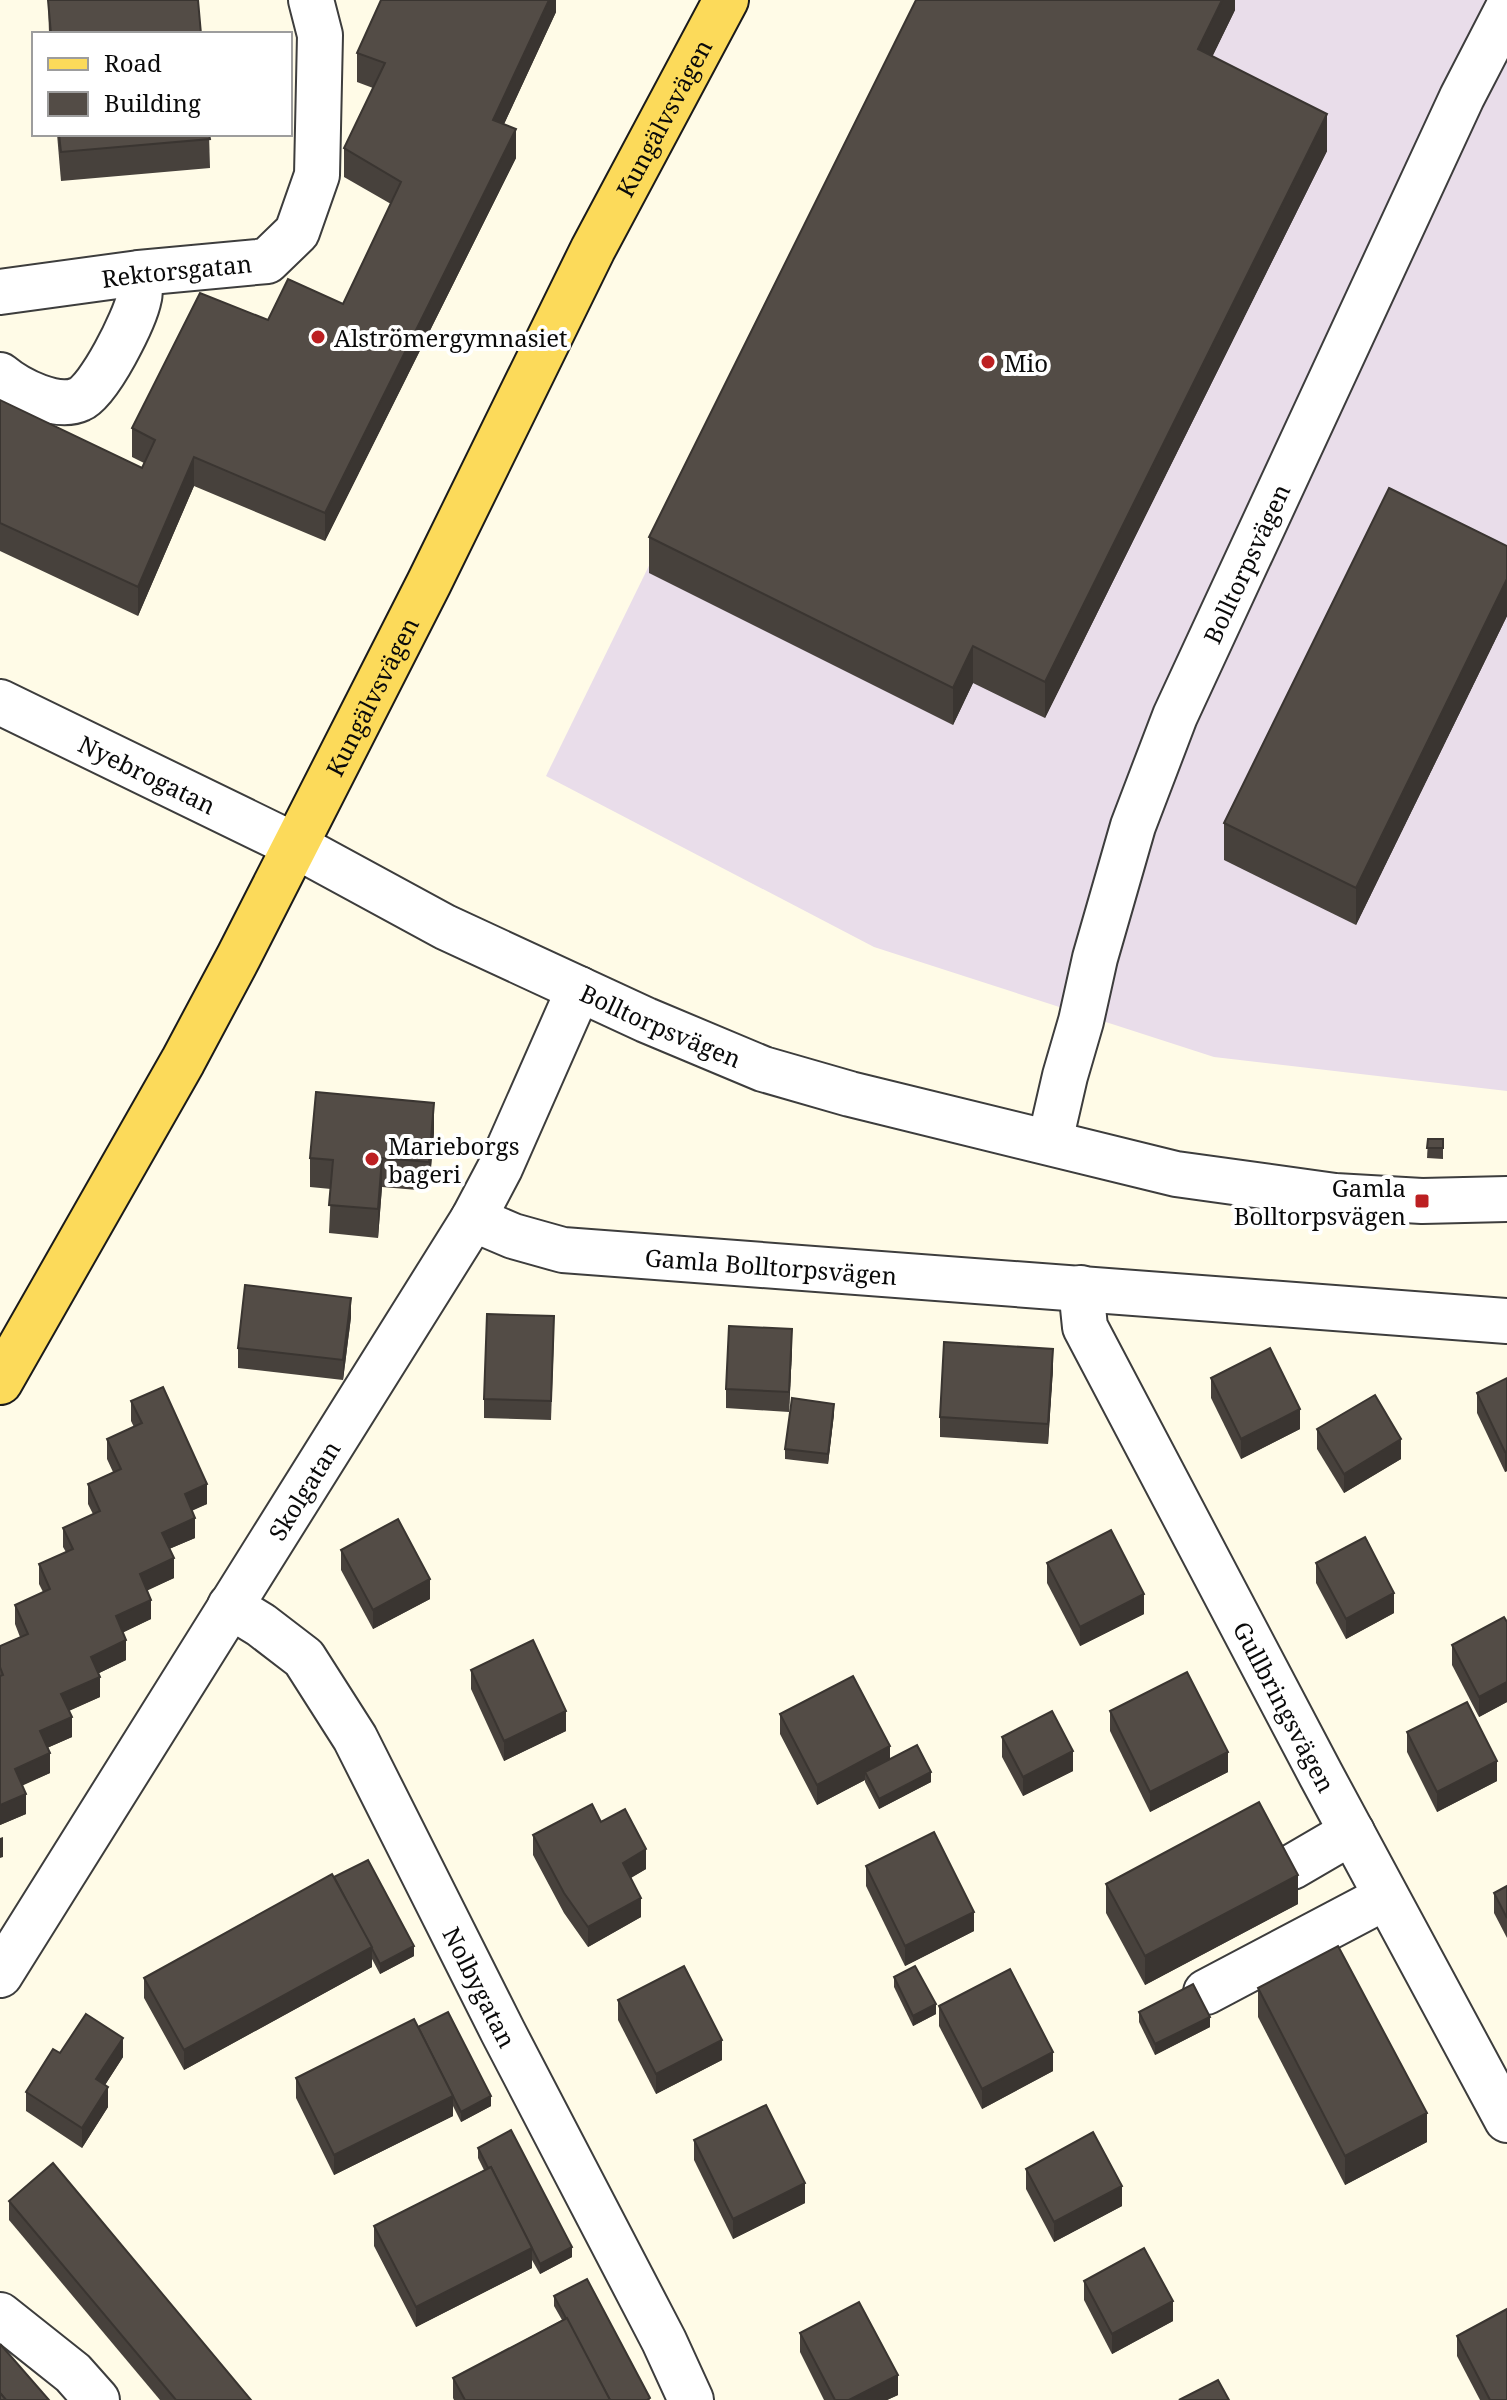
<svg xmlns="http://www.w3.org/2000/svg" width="1507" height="2400" font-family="'Noto Serif',serif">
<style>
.industrial{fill:#e9ddea}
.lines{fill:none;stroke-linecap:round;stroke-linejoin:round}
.minor-casing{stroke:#3d3d3d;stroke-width:48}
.major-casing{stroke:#1b1b1b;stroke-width:48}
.minor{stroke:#fff;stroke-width:44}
.major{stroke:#fcda5a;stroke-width:44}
.wall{fill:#47413c}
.shaded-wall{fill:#3a3531}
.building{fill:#534c46;stroke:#3a3531;stroke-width:2}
.poi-dot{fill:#bc2022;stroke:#fff;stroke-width:3}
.labels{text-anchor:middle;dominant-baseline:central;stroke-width:8;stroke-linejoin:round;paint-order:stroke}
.street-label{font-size:24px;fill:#0a0a0a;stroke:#fff}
.poi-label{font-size:24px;fill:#0a0a0a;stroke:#fff;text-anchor:start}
</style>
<rect width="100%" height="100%" fill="#fffbe7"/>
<polygon class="industrial" points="926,0 1507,0 1507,1091 1214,1057 874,947 546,776"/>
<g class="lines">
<defs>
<g id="minor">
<path id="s1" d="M0 292 139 273 267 261 297 232 317 175 320 35 311 0"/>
<path d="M0 375C18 390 57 410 80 399 99 391 135 319 139 298 141 291 139 281 139 273"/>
<path id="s2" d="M0 702 296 846 445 927 646 1020 763 1069 850 1094 1176 1174 1335 1196 1422 1201 1507 1199"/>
<path id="s3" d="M1050 1141 1065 1076 1081 1021 1095 958 1133 826 1175 716 1462 97 1507 10"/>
<path id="s4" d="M473 1219 513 1236 563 1250 1507 1321"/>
<path id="s5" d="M1081 1288 1085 1327 1321 1775 1507 2120"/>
<path id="s6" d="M230 1606 261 1625 304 1658 355 1738 503 2032 664 2341 691 2400"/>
<polyline points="1292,1867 1352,1832"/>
<path id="s7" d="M0 1975 473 1219 500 1168 579 989"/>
<polyline points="1206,1992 1386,1897"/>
<polyline points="0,2315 73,2373 97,2400"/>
</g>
<g id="major">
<path id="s8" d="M0 1382 183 1061 239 956 429 583 593 249 726 0"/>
</g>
</defs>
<use href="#minor" class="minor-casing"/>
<use href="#major" class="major-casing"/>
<use href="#minor" class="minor"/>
<use href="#major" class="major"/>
</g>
<g class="wall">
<polygon points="48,0 201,34 49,34"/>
<polygon points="556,0 556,12 504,124 516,158 325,541 194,486 138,616 0,551 0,400 142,468 144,463 132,457 132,428 268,320 343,304 391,204 344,177 344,148 373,88 357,82 357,53"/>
<polygon points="1235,0 1235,10 1212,57 1327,151 1045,718 973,683 953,725 649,573 649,537"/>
<polygon points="57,134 209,134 210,168 61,181"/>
<polygon points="1507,546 1507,616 1356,925 1224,860 1224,823"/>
<polygon points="434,1132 429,1191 382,1187 378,1238 329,1233 331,1189 310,1187 310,1158"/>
<polygon points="1428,1139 1443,1139 1443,1159 1427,1158"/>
<polygon points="351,1317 343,1380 238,1368 238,1348"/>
<polygon points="554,1336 551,1420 484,1418 484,1399"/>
<polygon points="792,1349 789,1412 726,1408 726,1389"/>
<polygon points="1053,1369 1048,1444 940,1437 940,1417"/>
<polygon points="1211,1378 1300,1429 1241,1459 1211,1398"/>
<polygon points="1507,1378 1507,1471 1505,1472 1477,1413 1477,1393"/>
<polygon points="131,1401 207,1504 192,1510 195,1538 169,1549 174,1578 147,1590 151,1619 123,1632 126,1660 99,1673 100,1697 69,1711 72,1737 47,1748 50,1773 22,1785 26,1814 0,1825 0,1646 20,1637 15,1624 15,1605 43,1592 39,1584 39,1564 66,1552 63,1547 63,1528 93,1514 88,1504 88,1484 113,1472 107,1459 107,1439 134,1427 131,1421"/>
<polygon points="834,1414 828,1464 785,1459 785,1449"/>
<polygon points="1317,1429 1401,1459 1344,1493 1317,1449"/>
<polygon points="341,1550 430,1599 373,1629 341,1570"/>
<polygon points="1047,1563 1144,1614 1080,1646 1047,1583"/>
<polygon points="1316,1563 1394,1613 1346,1639 1316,1583"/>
<polygon points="1507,1622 1507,1702 1479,1717 1452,1665 1452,1645"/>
<polygon points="471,1670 566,1731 504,1761 471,1689"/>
<polygon points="1110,1711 1228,1772 1150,1812 1110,1731"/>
<polygon points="780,1714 890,1759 931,1782 879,1809 865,1782 865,1780 817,1805 780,1734"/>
<polygon points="1407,1732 1497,1781 1437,1812 1407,1752"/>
<polygon points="1002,1737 1073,1771 1023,1796 1002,1757"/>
<polygon points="601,1822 646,1869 631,1878 641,1917 588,1947 564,1913 533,1855 533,1835"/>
<polygon points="866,1866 974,1931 905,1966 866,1886"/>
<polygon points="334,1877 414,1956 380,1974 372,1959 372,1967 184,2070 144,1998 144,1978"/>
<polygon points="1106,1884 1298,1904 1145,1985 1106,1913"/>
<polygon points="1507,1886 1507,1938 1494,1913 1494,1893"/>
<polygon points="894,1977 936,2014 913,2026 894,1987"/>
<polygon points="1258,1988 1427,2142 1345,2185 1258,2017"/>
<polygon points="618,2000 722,2060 656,2094 618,2020"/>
<polygon points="939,2006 1053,2071 982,2109 939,2026"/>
<polygon points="1139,2012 1210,2027 1155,2055 1139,2022"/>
<polygon points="418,2027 491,2106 461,2122 453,2106 453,2116 334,2175 296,2098 296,2078"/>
<polygon points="60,2053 123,2057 105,2085 108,2107 82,2148 26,2111 26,2092"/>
<polygon points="694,2140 805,2203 733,2239 694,2160"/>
<polygon points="478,2148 572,2257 540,2274 532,2260 532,2268 416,2327 374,2246 374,2226 484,2170 478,2158"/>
<polygon points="1026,2169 1122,2206 1054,2242 1026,2189"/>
<polygon points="9,2201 251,2400 160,2400 9,2220"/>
<polygon points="1084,2281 1173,2321 1112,2354 1084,2300"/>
<polygon points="554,2296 650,2400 454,2400 453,2398 453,2378 562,2320 554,2306"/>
<polygon points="800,2333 898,2395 887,2400 824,2400 800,2352"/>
<polygon points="1457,2336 1507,2400 1480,2400 1457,2356"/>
</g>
<g class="shaded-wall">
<polygon points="549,0 556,0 556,12 493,148 493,120"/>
<polygon points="1222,0 1235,0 1235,10 1198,86 1198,49"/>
<polygon points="1327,114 1327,151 1045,718 1045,682"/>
<polygon points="516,129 516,158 325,541 325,513"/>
<polygon points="194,457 194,486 138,616 138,587"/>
<polygon points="1507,579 1507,616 1356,925 1356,888"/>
<polygon points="973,646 973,683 953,725 953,688"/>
<polygon points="434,1103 434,1132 429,1191 429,1162"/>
<polygon points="382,1158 382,1187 378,1238 378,1209"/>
<polygon points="351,1298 351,1317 343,1380 343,1360"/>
<polygon points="792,1329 792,1349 789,1412 789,1392"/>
<polygon points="1053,1349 1053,1369 1048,1444 1048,1424"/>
<polygon points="834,1404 834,1414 828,1464 828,1454"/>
<polygon points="1300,1409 1300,1429 1241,1459 1241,1439"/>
<polygon points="1401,1439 1401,1459 1344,1493 1344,1474"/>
<polygon points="1507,1451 1507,1471 1505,1472 1505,1452"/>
<polygon points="207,1484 207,1504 185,1514 185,1494"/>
<polygon points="195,1518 195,1538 162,1552 162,1533"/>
<polygon points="174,1558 174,1578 140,1594 140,1574"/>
<polygon points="430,1579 430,1599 373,1629 373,1610"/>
<polygon points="1394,1593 1394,1613 1346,1639 1346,1619"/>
<polygon points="1144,1594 1144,1614 1080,1646 1080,1627"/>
<polygon points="151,1600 151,1619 116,1636 116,1616"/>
<polygon points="126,1640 126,1660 91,1677 91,1657"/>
<polygon points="100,1677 100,1697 61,1714 61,1694"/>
<polygon points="1507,1682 1507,1702 1479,1717 1479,1697"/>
<polygon points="566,1711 566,1731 504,1761 504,1741"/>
<polygon points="72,1717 72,1737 40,1751 40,1731"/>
<polygon points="890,1746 890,1766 865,1772 865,1780 817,1805 817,1785"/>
<polygon points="1073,1751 1073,1771 1023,1796 1023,1777"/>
<polygon points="1228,1752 1228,1772 1150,1812 1150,1792"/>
<polygon points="50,1753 50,1773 15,1789 15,1769"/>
<polygon points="1497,1761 1497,1781 1437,1812 1437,1792"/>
<polygon points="931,1772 931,1782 879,1809 879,1799"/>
<polygon points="26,1794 26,1814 0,1825 0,1805"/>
<polygon points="3,1837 3,1857 0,1858 0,1838"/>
<polygon points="646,1849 646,1869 623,1882 623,1863"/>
<polygon points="1298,1875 1298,1904 1145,1985 1145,1956"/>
<polygon points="641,1898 641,1917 588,1947 588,1927"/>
<polygon points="974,1912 974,1931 905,1966 905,1946"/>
<polygon points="414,1946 414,1956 380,1974 380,1964"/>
<polygon points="372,1947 372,1967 184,2070 184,2050"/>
<polygon points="936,2004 936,2014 913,2026 913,2016"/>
<polygon points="1210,2017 1210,2027 1155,2055 1155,2044"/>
<polygon points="123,2038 123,2057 96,2099 96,2079"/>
<polygon points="722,2040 722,2060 656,2094 656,2074"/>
<polygon points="1053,2052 1053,2071 982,2109 982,2089"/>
<polygon points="108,2087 108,2107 82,2148 82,2128"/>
<polygon points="453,2096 453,2116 334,2175 334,2155"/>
<polygon points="491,2096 491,2106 461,2122 461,2112"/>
<polygon points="1427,2113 1427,2142 1345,2185 1345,2156"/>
<polygon points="805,2183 805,2203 733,2239 733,2219"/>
<polygon points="1122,2186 1122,2206 1054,2242 1054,2222"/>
<polygon points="572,2247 572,2257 540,2274 540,2264"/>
<polygon points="532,2248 532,2268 416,2327 416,2307"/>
<polygon points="1173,2301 1173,2321 1112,2354 1112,2334"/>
<polygon points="898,2375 898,2395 887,2400 849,2400"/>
</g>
<g class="building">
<polygon points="48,0 198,0 201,34 51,34"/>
<polygon points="381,0 549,0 493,120 516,129 325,513 194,457 138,587 0,523 0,400 142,468 155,440 132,428 200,293 268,320 288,279 343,304 401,182 344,148 385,63 357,53"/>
<polygon points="916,0 1222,0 1198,49 1327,114 1045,682 973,646 953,688 649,537"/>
<polygon points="59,134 209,134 210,139 61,152"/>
<polygon points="1389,488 1507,546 1507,579 1356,888 1224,823"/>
<polygon points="316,1092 434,1103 429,1162 382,1158 378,1209 329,1205 333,1160 310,1158"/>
<polygon points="1428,1139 1443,1139 1443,1148 1427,1148"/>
<polygon points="245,1285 351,1298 343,1360 238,1348"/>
<polygon points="487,1314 554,1316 551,1401 484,1399"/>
<polygon points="729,1326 792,1329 789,1392 726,1389"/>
<polygon points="944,1342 1053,1349 1048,1424 940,1417"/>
<polygon points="1270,1348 1300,1409 1241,1439 1211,1378"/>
<polygon points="1507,1378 1507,1451 1505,1452 1477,1393"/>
<polygon points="163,1387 207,1484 185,1494 195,1518 162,1533 174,1558 140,1574 151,1600 116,1616 126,1640 91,1657 100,1677 61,1694 72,1717 40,1731 50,1753 15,1769 26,1794 0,1805 0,1676 3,1675 0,1667 0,1646 28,1634 15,1605 50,1589 39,1564 73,1549 63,1528 100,1511 88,1484 121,1469 107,1439 142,1423 131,1401"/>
<polygon points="1375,1395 1401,1439 1344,1474 1317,1429"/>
<polygon points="792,1398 834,1404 828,1454 785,1449"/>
<polygon points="398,1519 430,1579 373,1610 341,1550"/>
<polygon points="1111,1530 1144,1594 1080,1627 1047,1563"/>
<polygon points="1365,1537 1394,1593 1346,1619 1316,1563"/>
<polygon points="1504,1617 1507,1622 1507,1682 1479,1697 1452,1645"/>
<polygon points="533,1640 566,1711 504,1741 471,1670"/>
<polygon points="1187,1672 1228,1752 1150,1792 1110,1711"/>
<polygon points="853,1676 890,1746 817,1785 780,1714"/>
<polygon points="1467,1702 1497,1761 1437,1792 1407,1732"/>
<polygon points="1052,1711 1073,1751 1023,1777 1002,1737"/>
<polygon points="917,1745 931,1772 879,1799 865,1772"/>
<polygon points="1259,1802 1298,1875 1145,1956 1106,1884"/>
<polygon points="592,1804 601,1822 625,1809 646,1849 623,1863 641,1898 588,1927 564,1893 533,1835"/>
<polygon points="934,1832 974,1912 905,1946 866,1866"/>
<polygon points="368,1860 414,1946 380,1964 334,1877"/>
<polygon points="332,1874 372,1947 184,2050 144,1978"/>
<polygon points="1507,1886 1507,1918 1494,1893"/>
<polygon points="1338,1946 1427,2113 1345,2156 1258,1988"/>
<polygon points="684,1966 722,2040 656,2074 618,2000"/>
<polygon points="915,1966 936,2004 913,2016 894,1977"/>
<polygon points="1010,1969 1053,2052 982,2089 939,2006"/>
<polygon points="1193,1984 1210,2017 1155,2044 1139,2012"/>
<polygon points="448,2012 491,2096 461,2112 418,2027"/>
<polygon points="86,2014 123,2038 96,2079 108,2087 82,2128 26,2092 53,2049 60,2053"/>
<polygon points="414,2019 453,2096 334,2155 296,2078"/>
<polygon points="766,2105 805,2183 733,2219 694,2140"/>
<polygon points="511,2130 572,2247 540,2264 491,2167 488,2168 478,2148"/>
<polygon points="1093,2132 1122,2186 1054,2222 1026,2169"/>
<polygon points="53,2163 251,2400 176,2400 9,2201"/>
<polygon points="491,2167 532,2248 416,2307 374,2226"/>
<polygon points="1144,2248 1173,2301 1112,2334 1084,2281"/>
<polygon points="587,2279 650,2398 647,2400 610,2400 554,2296"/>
<polygon points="859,2302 898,2375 849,2400 835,2400 800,2333"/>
<polygon points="1507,2309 1507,2400 1490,2400 1457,2336"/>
<polygon points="567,2318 610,2400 465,2400 453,2378"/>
<polygon points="1,2345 49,2400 6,2400 0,2393 0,2346"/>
<polygon points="1218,2380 1229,2400 1179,2400"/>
<polygon points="0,2393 6,2400 0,2400"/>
</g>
<g class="poi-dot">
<circle cx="318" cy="337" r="8"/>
<circle cx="988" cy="362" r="8"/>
<circle cx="372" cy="1159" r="8"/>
<rect x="1414" y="1193" width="16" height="16" rx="4"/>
</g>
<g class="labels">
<g class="street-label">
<text stroke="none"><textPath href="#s8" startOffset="1428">Kungälvsvägen</textPath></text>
<text stroke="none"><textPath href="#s1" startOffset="178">Rektorsgatan</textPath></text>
<text stroke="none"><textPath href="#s3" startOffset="612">Bolltorpsvägen</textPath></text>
<text stroke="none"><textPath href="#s8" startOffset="780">Kungälvsvägen</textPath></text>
<text stroke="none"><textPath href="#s2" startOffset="164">Nyebrogatan</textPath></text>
<text stroke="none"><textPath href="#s2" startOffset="736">Bolltorpsvägen</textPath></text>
<text stroke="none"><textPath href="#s4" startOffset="304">Gamla Bolltorpsvägen</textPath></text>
<text stroke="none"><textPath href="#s7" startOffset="572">Skolgatan</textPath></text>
<text stroke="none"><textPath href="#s5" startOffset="468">Gullbringsvägen</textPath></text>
<text stroke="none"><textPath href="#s6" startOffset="464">Nolbygatan</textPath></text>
</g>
<g class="poi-label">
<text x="334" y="337">Alströmergymnasiet</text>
<text x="1004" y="362">Mio</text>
<text x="388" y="1145">Marieborgs<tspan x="388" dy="28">bageri</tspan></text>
<text x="1406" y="1187" text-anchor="end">Gamla<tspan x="1406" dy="28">Bolltorpsvägen</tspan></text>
</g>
</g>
<rect x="32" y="32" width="260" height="104" fill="#ffffff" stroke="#9d9d9d" stroke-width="2"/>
<rect x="48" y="58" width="40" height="12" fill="#fcda5a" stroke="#9d9d9d" stroke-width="2"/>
<text x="104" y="72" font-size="24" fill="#0a0a0a">Road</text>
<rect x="48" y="92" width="40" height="24" fill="#534c46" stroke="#9d9d9d" stroke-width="2"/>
<text x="104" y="112" font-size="24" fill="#0a0a0a">Building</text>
</svg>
